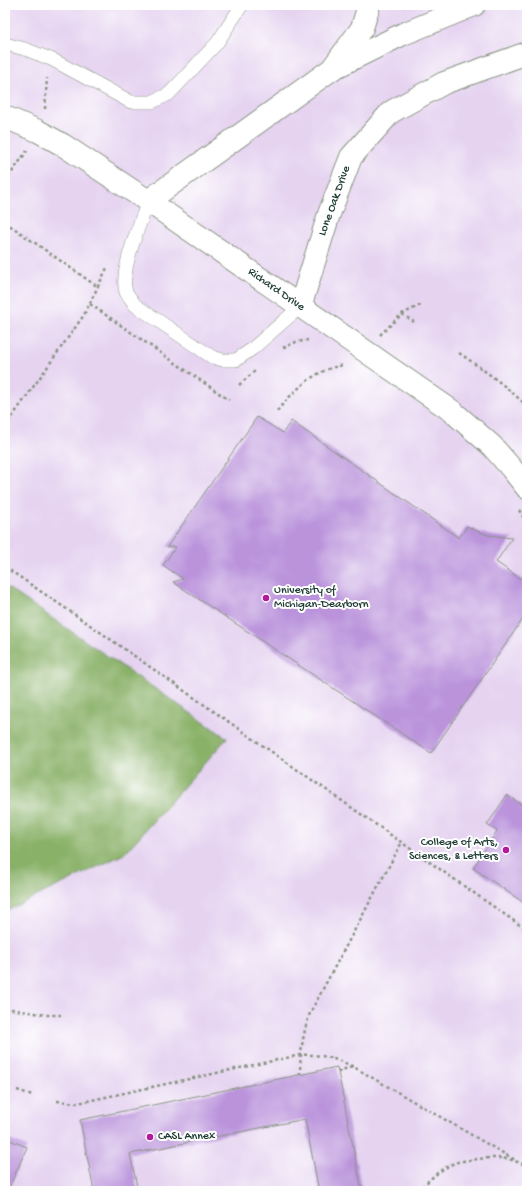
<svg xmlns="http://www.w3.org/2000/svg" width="532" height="1196" font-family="'Gochi Hand',sans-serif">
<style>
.built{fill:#e5d3f0}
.forest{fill:#89b167;stroke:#54774e}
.building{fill:#ba93db}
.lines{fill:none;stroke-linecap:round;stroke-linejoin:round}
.service-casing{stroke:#889382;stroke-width:14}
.minor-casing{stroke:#889382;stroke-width:24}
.tertiary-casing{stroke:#889382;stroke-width:24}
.path{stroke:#889382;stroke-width:2.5;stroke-dasharray:3 3;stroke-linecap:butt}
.service{stroke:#fff;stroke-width:13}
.minor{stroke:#fff;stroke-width:22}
.tertiary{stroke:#fff;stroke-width:22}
.poi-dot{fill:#b5179e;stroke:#fff;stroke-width:1.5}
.labels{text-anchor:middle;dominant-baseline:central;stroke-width:4;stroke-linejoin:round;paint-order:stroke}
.street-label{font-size:12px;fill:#1f3d34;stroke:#fff}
.poi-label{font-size:12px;fill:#1f3d34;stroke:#fff;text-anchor:start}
</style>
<rect width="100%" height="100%" fill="#fff"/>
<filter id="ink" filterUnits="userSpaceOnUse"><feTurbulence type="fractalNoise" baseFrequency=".025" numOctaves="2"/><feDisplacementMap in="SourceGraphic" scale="8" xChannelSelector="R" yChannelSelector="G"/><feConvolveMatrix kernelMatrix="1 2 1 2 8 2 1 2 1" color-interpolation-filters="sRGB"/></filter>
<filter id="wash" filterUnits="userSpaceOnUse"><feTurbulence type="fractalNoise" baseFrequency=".012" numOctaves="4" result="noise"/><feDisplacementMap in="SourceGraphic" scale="16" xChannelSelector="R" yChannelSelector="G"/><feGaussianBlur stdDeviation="0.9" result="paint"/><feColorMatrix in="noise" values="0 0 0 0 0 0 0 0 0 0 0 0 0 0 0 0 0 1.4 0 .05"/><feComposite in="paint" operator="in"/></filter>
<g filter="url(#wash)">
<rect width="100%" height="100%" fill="#f0e9d1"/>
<rect class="built" x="5" y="5" width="522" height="1186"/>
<polygon class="forest" points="5,586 227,738 124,854 8,910 5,909"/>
<g id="blocks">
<g class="building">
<polygon points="257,417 283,433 291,421 459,538 467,526 477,531 488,535 512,538 496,562 527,583 527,613 431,753 173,582 183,579 163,565 176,547 167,547"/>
<polygon points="507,795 527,808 527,905 473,868 497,831 487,825"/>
<polygon points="337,1067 362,1191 319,1191 305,1119 130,1154 138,1191 94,1191 80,1120"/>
<polygon points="5,1138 27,1147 8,1191 5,1191"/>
</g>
</g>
</g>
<g filter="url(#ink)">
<use href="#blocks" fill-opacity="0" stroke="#889382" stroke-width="1"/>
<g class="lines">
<defs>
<g id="service">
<polyline points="5,44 25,49 53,60 131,102 152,102 169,94 217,43 242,5"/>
<path d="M148 201C141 222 119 271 126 292 128 296 133 301 135 305L212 357 223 360H236L252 349 300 307"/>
</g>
<g id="minor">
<polyline points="5,117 38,131 63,145 148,201 452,411 492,446 512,469 527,488"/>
<polyline points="148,201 332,69"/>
<polyline points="300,307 329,214 351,157 391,112 444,83 527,53"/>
</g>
<g id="tertiary">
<polyline points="334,66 362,28 369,5"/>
<polyline points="332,69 403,34 474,5"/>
</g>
</defs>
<use href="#service" class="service-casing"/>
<use href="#minor" class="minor-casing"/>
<use href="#tertiary" class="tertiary-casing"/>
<g class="path">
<polyline points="45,109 47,78"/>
<polyline points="5,182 27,151"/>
<polyline points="5,222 98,287"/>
<polyline points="90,304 229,400"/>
<polyline points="402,314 414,322"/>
<polyline points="380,335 402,314 421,305"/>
<polyline points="283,348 296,342 308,340"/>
<path d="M459 353C483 369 506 386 527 406"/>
<polyline points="239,385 256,370"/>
<path d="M277 411C295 390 315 369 344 365"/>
<polyline points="5,427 84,315 107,268"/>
<polyline points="519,510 527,523"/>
<polyline points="5,567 90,625 527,930"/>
<polyline points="5,1008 47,1015 61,1015"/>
<polyline points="338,1072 352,1066"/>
<path d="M300 1075C300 1053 303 1033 310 1013L402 842"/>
<polyline points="17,1090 32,1095"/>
<path d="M57 1101 78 1103 300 1055C321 1054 334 1058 352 1066L515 1160"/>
<path d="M418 1191C429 1180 440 1169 455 1163 459 1161 465 1161 470 1160 492 1157 507 1156 527 1166"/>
</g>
<use href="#service" class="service"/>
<use href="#minor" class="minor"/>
<use href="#tertiary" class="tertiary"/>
</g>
</g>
<g class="poi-dot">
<circle cx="266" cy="598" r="4"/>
<circle cx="506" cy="850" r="4"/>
<circle cx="150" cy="1137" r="4"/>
</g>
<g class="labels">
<g class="street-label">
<text transform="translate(335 201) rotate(-70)">Lone Oak Drive</text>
<text transform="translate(276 290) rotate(35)">Richard Drive</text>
</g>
<g class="poi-label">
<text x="274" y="591">University of<tspan x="274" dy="14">Michigan-Dearborn</tspan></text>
<text x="498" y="843" text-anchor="end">College of Arts,<tspan x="498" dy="14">Sciences, &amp; Letters</tspan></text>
<text x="158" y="1137">CASL Annex</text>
</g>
</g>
<rect width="532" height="1196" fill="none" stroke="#fff" stroke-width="20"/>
</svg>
